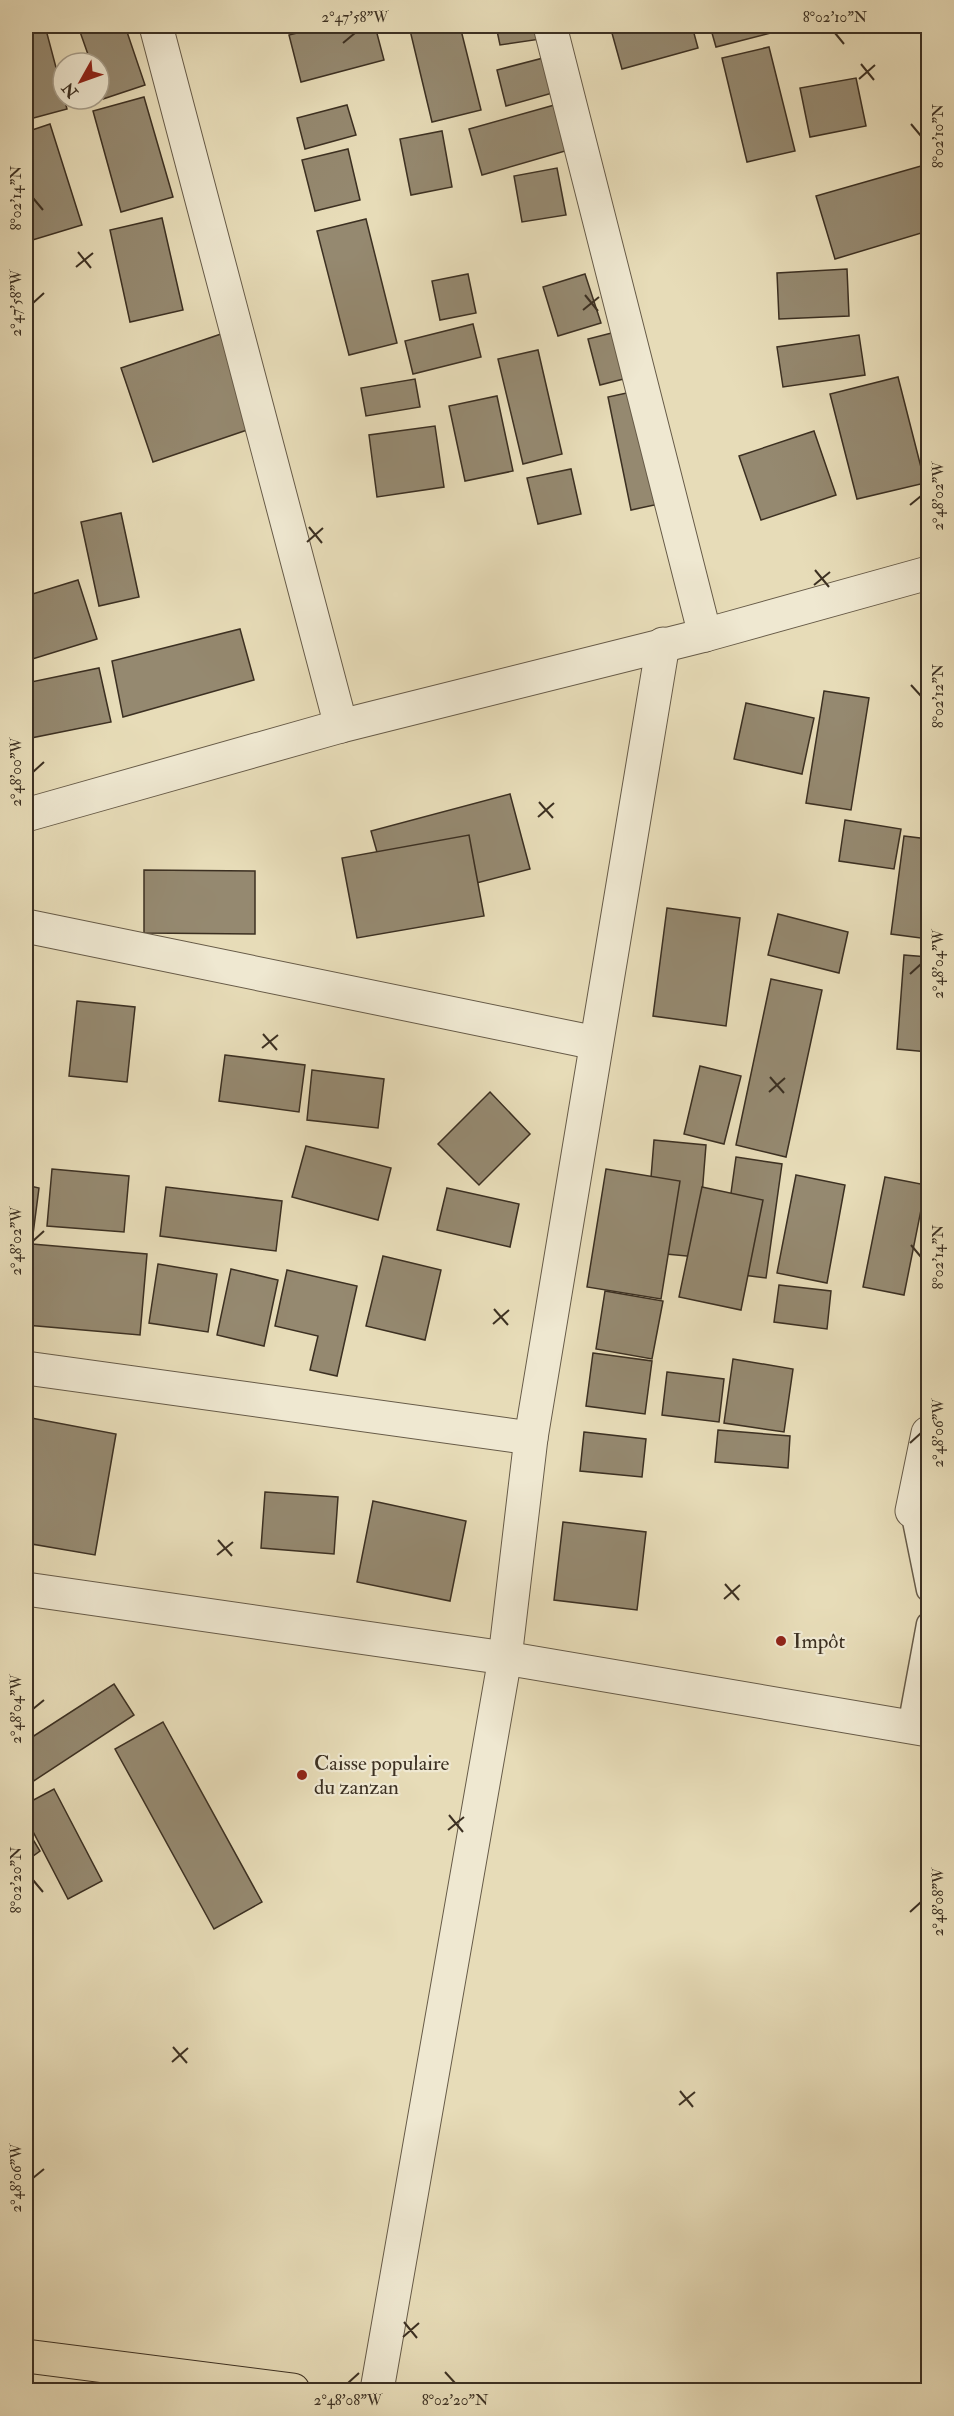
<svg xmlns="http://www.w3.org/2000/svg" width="954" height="2416" font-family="'IM FELL Double Pica',serif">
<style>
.building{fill:#958970;stroke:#3c3022;stroke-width:1.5}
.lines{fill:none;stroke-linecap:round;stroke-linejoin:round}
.service-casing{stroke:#675b48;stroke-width:25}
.minor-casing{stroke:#675b48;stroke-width:35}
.tertiary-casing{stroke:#675b48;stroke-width:35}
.primary-casing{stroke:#3c3022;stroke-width:35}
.service{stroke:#efe8d1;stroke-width:22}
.minor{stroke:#efe8d1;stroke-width:33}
.tertiary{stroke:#efe8d1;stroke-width:33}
.primary{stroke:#e7dcb8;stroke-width:33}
.ticks{fill:none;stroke:#3c3022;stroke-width:2}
.poi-dot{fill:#8f2418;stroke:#efe8d1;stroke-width:2}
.labels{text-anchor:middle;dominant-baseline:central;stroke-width:4.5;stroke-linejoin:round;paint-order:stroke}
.poi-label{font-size:21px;fill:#3c3022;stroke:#efe8d1;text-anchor:start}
.neatline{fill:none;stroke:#3c3022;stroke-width:2}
.ticks-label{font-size:15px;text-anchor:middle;fill:#3c3022}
</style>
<rect width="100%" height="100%" fill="#e7dcb8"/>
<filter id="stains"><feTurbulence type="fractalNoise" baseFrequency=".00333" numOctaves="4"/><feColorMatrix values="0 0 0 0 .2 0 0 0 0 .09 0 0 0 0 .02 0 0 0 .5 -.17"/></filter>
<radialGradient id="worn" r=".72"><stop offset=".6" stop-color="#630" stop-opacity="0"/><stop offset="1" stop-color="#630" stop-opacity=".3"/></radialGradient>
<g class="building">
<polygon points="26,26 45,26 67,109 26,120"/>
<polygon points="78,26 125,26 145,85 103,99 99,87 99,63 91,63"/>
<polygon points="256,26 296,26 258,33"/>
<polygon points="325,26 375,26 384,60 301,82 289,35"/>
<polygon points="409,26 460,26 481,110 432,122"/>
<polygon points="496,26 538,26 541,39 500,45"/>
<polygon points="610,26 692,26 698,48 622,69"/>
<polygon points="710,26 798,26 716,47"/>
<polygon points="769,47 795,151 747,162 722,58"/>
<polygon points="547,57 556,92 506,106 497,70"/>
<polygon points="856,78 866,126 810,137 800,88"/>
<polygon points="144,97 173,197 121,212 93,111"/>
<polygon points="558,104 572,149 482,175 469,129"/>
<polygon points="347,105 356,135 305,149 297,118"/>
<polygon points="50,124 82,225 26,242 26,132"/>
<polygon points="442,131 452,187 411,195 400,139"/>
<polygon points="348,149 360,200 315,211 302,160"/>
<polygon points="928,164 928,231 835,259 816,196"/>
<polygon points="557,168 566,215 522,222 514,176"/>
<polygon points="162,218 183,310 130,322 110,230"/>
<polygon points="366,219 397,343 349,355 317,231"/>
<polygon points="847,269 849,316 779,319 777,273"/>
<polygon points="468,274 476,313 440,320 432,281"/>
<polygon points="585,274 601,323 558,336 543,287"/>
<polygon points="473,324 481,357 413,374 405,341"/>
<polygon points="639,326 651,372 600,385 588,339"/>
<polygon points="221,334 253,428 153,462 121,368"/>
<polygon points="859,335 865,375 783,387 777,347"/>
<polygon points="538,350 562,454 523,464 498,359"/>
<polygon points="898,377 925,483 857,499 830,394"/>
<polygon points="415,379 420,407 366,416 361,388"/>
<polygon points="650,388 673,501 631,510 608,397"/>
<polygon points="497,396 513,471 465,481 449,406"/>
<polygon points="435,426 444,487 377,497 369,435"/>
<polygon points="814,431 836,495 761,520 739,456"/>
<polygon points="571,469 581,514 538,524 527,478"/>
<polygon points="121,513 139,597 99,606 81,522"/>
<polygon points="78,580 97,639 26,661 26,596"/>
<polygon points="240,629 254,680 123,717 112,661"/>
<polygon points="99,668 111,722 26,739 26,683"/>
<polygon points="824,691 869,698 851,810 806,803"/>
<polygon points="746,703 814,718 802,774 734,759"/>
<polygon points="510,794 530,869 392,905 371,831"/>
<polygon points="845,820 901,829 894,869 839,861"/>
<polygon points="469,835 484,916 357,938 342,858"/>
<polygon points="904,836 928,839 928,939 891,934"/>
<polygon points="144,870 255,871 255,934 144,933"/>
<polygon points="667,908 740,918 726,1026 653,1016"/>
<polygon points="778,914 848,932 839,973 768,955"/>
<polygon points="904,955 928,957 928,1052 897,1049"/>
<polygon points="771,979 822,990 786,1157 736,1145"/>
<polygon points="77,1001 135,1007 127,1082 69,1076"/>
<polygon points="225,1055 305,1065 299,1112 219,1101"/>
<polygon points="700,1066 741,1076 724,1144 684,1134"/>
<polygon points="312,1070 384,1079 378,1128 307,1120"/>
<polygon points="490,1092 530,1134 479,1185 438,1144"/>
<polygon points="654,1140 706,1145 697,1257 645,1252"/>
<polygon points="306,1146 391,1168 378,1220 292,1197"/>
<polygon points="736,1157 782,1164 766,1278 720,1272"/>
<polygon points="52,1169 129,1176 124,1232 47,1226"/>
<polygon points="606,1169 680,1181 661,1299 587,1287"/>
<polygon points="796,1175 845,1185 827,1283 777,1273"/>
<polygon points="885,1177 926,1185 904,1295 863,1287"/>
<polygon points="26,1185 39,1188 26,1288"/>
<polygon points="166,1187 282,1201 276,1251 160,1236"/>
<polygon points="702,1187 763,1200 741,1310 679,1297"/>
<polygon points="447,1188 519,1204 510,1247 437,1230"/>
<polygon points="32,1244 147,1254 140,1335 26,1325"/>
<polygon points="383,1256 441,1270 425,1340 366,1326"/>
<polygon points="158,1264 217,1274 208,1332 149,1323"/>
<polygon points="231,1269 278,1280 264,1346 217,1335"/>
<polygon points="287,1270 357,1286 337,1376 310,1370 318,1336 275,1326"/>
<polygon points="779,1285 831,1291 827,1329 774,1322"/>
<polygon points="605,1291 663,1301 652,1359 596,1349"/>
<polygon points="593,1353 652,1361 645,1414 586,1406"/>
<polygon points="733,1359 793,1369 784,1432 724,1423"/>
<polygon points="667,1372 724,1379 719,1422 662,1415"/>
<polygon points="26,1417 116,1434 95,1555 26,1543"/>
<polygon points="718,1430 790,1436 788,1468 715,1462"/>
<polygon points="584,1432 646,1439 642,1477 580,1471"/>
<polygon points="265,1492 338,1497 334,1554 261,1548"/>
<polygon points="373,1501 466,1521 450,1601 357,1582"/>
<polygon points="563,1522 646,1532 637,1610 554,1600"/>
<polygon points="26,1662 33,1663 26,1708"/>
<polygon points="114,1684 134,1715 26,1786 26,1741"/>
<polygon points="163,1722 262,1902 214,1929 115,1749"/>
<polygon points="54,1789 102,1881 68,1899 26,1818 26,1804"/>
<polygon points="26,1828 40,1851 26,1861"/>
</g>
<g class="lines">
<defs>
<g id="service">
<polyline points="912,1511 928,1590"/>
<polyline points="909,1727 928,1624"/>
</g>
<g id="minor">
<polyline points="156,26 341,726"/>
<polyline points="550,26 705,635"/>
<polyline points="26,815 341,726 705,635 928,573"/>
<polyline points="26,926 596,1043"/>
<polyline points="26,1368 531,1438"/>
<polyline points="912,1511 928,1433"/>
<polyline points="377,2390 505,1658 531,1438 663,644"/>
</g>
<polyline id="tertiary" points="26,1589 505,1658 928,1730"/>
<polyline id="primary" points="26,2356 293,2390"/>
</defs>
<use href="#service" class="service-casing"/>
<use href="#minor" class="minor-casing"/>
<use href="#tertiary" class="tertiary-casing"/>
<use href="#primary" class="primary-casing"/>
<use href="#service" class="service"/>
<use href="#minor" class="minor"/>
<use href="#tertiary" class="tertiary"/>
<use href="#primary" class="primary"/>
</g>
<path class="ticks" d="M835 33 844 44M343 43 355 33M861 64 874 80M859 79 875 65M911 124 921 136M33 198 43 210M78 252 91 268M76 267 93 253M585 295 598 311M33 303 44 293M583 310 599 297M910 505 921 496M309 527 322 543M307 542 323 528M815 570 829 587M814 585 830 572M911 685 921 696M33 772 44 762M539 802 553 818M538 817 554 803M910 974 921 964M263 1034 277 1050M262 1048 278 1035M770 1077 784 1093M769 1092 785 1078M33 1241 44 1231M911 1245 921 1257M494 1309 508 1325M493 1324 509 1310M910 1443 921 1433M218 1540 232 1556M217 1555 233 1542M725 1584 739 1600M724 1599 740 1585M33 1709 44 1700M449 1815 463 1832M448 1830 464 1817M33 1880 43 1892M910 1912 921 1902M173 2047 187 2063M172 2062 188 2048M680 2091 693 2107M679 2105 695 2092M33 2178 44 2169M404 2322 417 2338M403 2337 419 2323M445 2372 455 2383M348 2383 359 2373"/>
<g class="poi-dot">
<circle cx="781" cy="1641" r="6"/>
<circle cx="302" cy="1775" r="6"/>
</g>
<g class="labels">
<g class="poi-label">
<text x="793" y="1641">Impôt</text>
<text x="314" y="1763">Caisse populaire<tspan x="314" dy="24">du zanzan</tspan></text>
</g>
</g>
<rect width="954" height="2416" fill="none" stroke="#e7dcb8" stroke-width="66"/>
<g transform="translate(81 81) rotate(230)"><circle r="28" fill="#efe8d1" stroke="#a79e8b" stroke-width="1.5"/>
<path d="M0-4.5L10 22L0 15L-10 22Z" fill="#8f2418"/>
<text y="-9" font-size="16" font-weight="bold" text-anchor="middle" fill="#3c3022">N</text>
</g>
<rect x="33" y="33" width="888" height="2350" class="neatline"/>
<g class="ticks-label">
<text x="355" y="22">2°47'58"W</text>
<text x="835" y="22">8°02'10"N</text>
<text transform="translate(938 136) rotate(-90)" y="5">8°02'10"N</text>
<text transform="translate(16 198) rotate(-90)" y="5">8°02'14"N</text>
<text transform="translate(16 303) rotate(-90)" y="5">2°47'58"W</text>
<text transform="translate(938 496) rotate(-90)" y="5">2°48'02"W</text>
<text transform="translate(938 696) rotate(-90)" y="5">8°02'12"N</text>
<text transform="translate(16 772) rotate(-90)" y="5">2°48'00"W</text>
<text transform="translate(938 964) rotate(-90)" y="5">2°48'04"W</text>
<text transform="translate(16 1241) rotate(-90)" y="5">2°48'02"W</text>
<text transform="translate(938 1257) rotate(-90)" y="5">8°02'14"N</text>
<text transform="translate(938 1433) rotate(-90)" y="5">2°48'06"W</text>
<text transform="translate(16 1709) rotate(-90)" y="5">2°48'04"W</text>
<text transform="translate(16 1880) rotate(-90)" y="5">8°02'20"N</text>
<text transform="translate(938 1902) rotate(-90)" y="5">2°48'08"W</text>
<text transform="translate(16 2178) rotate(-90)" y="5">2°48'06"W</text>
<text x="348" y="2405">2°48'08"W</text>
<text x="455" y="2405">8°02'20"N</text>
</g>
<rect width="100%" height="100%" filter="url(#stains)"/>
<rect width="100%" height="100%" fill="url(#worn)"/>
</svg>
